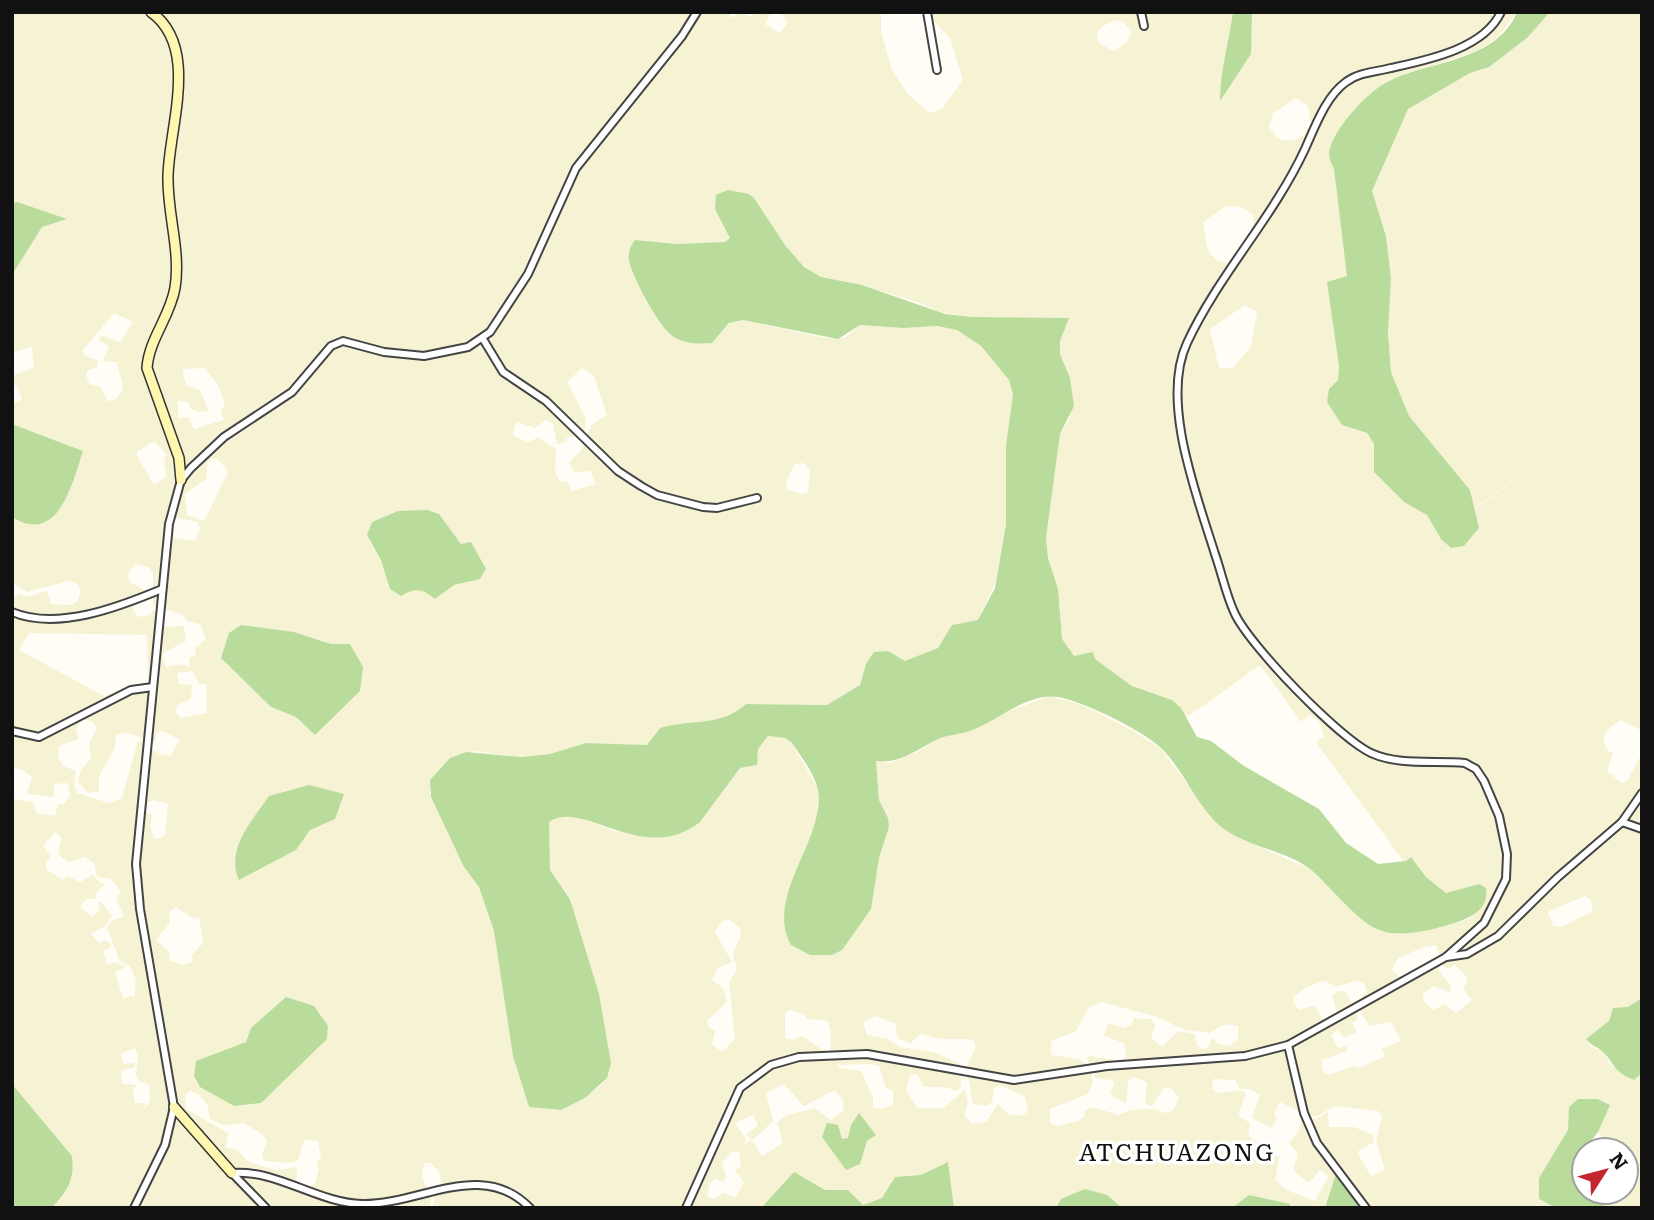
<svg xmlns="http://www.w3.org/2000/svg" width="1654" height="1220" font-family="Literata,serif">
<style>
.farmland{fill:#f6f3d4;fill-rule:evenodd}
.forest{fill:#b9dc9c}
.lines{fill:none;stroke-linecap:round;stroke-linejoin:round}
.street-casing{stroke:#444;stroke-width:10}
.secondary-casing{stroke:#333;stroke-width:12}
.street{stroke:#fff;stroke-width:6}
.secondary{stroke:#fff6b0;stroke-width:9}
.labels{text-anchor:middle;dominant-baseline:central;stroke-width:7;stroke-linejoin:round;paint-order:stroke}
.quarter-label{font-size:24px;letter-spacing:2px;fill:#111;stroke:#fff}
</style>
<rect width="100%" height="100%" fill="#fffdf5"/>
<path class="farmland" d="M12 12H727L733 18 739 12 751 17 756 12H771L765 24 779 33 788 23 780 12H881V31L892 70 908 94 929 113 942 109 963 80 950 38 925 12H1517L1498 37 1477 51 1389 80 1356 108 1333 141 1329 155 1334 169 1348 276 1328 282 1339 366 1342 425 1367 433 1374 444 1375 473 1404 502 1427 515 1441 539 1452 548 1464 546 1479 528 1474 510 1569 440 1474 509 1470 490 1409 416 1391 372 1388 333 1391 278 1386 236 1372 191 1374 185 1407 109 1470 73 1489 67 1527 38 1550 12H1642V735L1639 729 1621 720 1612 726 1604 735V741L1608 751 1613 752 1607 771 1622 783 1628 780 1642 753V998L1586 1039 1591 1047 1603 1051 1610 1064 1634 1080 1642 1073V1208H1602L1613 1192H1626V1172L1631 1155 1626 1147 1612 1150 1598 1132 1610 1104 1598 1099H1578L1569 1107 1568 1130 1562 1144 1539 1178V1199L1556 1208H1290L1289 1204 1250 1195 1232 1208H433L435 1192 441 1187 440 1173 431 1163H424L422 1177 431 1195 430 1208H51L65 1194 72 1156 12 1084V799L33 802 37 813 55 816 58 805 65 803 70 796 68 783 54 784V797L27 794 32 777 21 769 12 768V600L19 594 27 597 47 591 51 604 71 605 77 602 81 590 77 584 68 581 27 592 12 582V517L15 519 83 451 12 424V404L22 399 16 385 12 386V376L34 367 32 347 12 352V275L42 227 66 219 12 203ZM1116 20 1122 21 1132 32 1126 43 1114 51 1100 44 1097 38 1098 31 1103 26ZM1296 98 1308 106 1311 123 1304 135 1292 141 1278 139 1269 127 1273 113ZM749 194 785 245 804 267 821 277 862 285 920 303 939 312 972 317 1060 341V354L1070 378V419L1060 434 1046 538 1048 558 1058 589 1062 639 1068 651 1074 656 1087 655 1095 659 1132 686 1172 700 1186 718 1260 665 1301 722 1309 715 1319 721 1324 737 1316 742 1404 862 1411 857 1426 877 1446 893 1479 884 1483 906 1469 919 1438 928 1400 934 1380 931 1308 868 1239 838 1213 819 1161 749 1132 730 1082 705 1050 696 1001 714 975 729 937 739 919 751 890 763 876 761 879 800 888 818 889 827 879 858 790 889 817 818 818 789 792 743 785 738 768 736 758 749 757 765 740 768 700 822 617 832 575 815 558 816 549 822 550 870 571 899 604 1082 585 1098 561 1110 529 1107 514 1056 494 931 479 887 464 867 429 792 472 751 522 757 550 754 586 743 647 745 660 728 721 720 736 713 746 704 827 705 860 685 866 664 888 651 905 661 912 659 938 648 952 625 978 620 996 581 1006 524V446L1013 394 1009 380 981 346 957 330 937 326 903 328 860 325 845 338H825L743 320 730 323 712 343 651 309 629 260 635 240 677 244 725 242 730 239ZM1226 206 1241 207 1253 215 1254 230 1231 264 1217 261 1208 251 1203 222ZM1245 305 1257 312 1251 346 1233 368H1219L1210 329ZM114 313 133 322 120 342 100 335 99 341 109 346 103 361 117 362 123 388 117 398 108 402 100 386 90 385 86 375 87 371 97 367 98 360 85 356 83 350ZM204 368 217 383 225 403 221 413 224 420 194 429 188 417 178 418V401L188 402 191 409 198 412 209 411 200 390 186 385 182 369ZM582 368 594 376 607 415 591 425 581 451 569 462 574 472 591 471 596 484 571 491 567 481 560 482 555 472 556 449 538 437 528 443 513 435 516 422 535 428 546 420 553 424 557 444 564 443 568 437H578L585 432 586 419 567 382ZM154 441 166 454 164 464 167 476 154 485 137 456V452ZM212 458 219 460 228 472 204 521 187 515 185 494 207 478V463ZM801 463 806 464 810 472 808 492 801 494 788 490 786 483 794 464ZM398 511 439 514 461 544 480 579 454 585 436 599 425 590 412 589 401 596 390 589 381 560 367 536 372 522ZM174 517 197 522 200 528 195 541 174 538ZM135 564 149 567 153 573V605L183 615 187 621 200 624 206 639 195 648 196 655 189 658 190 667 181 664 166 667 162 654 186 641 184 626 163 627 161 612 154 610 149 615 139 617 134 612 133 604 137 599 145 600 148 593 130 582 127 575ZM294 632 331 644H350L315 735 296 717 271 707ZM29 633 147 635 148 685 131 686 104 696 19 650ZM192 671 200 684 206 683 207 713 181 718 176 712 177 705 191 699 192 685 179 684 177 673ZM83 719 93 722 97 728 89 744 91 758 80 772 78 782 88 793 99 792V777L114 749 116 735 128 733 155 742 156 733 163 731 180 740 170 756 160 754 138 740 122 798 109 803 77 793 74 785 76 771 63 766 58 757 59 746 79 739 76 729ZM154 800 168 804 165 835 158 839H154L150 826 152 815 146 812 147 802ZM55 832 62 838 58 852 62 858 69 862 85 857 94 863 97 877 111 879 121 892 116 899 124 916 111 921 107 927 120 962 130 966 136 980 134 998 133 996 123 998 115 972 126 967 115 962 107 965 103 951 111 947V944L105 940 99 943 91 934 105 926 112 915 101 902 98 903 100 910 92 917 80 907 86 899H95L96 893 106 883 102 884 92 875 80 882 68 876 63 880 46 869V862L51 857 43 846ZM1585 896 1590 899 1593 911 1562 927 1553 926 1548 912ZM176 907 194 919 199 916 201 929 203 943 192 955 193 962 182 965 169 960 170 953 156 940 169 924 170 911ZM729 919 740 928 741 935 733 954 737 969 729 982 735 1039 722 1052 712 1044 715 1031 709 1027 707 1021 727 1002 723 988 712 980 718 968 732 962 715 932 722 921ZM1436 945 1443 966 1449 969 1455 965 1466 976 1467 983 1463 989 1472 1000 1456 1013 1445 1004 1433 1010 1423 1001V994L1434 986 1449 992 1451 986 1434 964 1402 979 1392 970 1398 958 1424 947ZM1323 981 1337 986 1358 981 1364 983 1367 990 1359 1001 1362 1015 1370 1026 1391 1022 1401 1041 1382 1049 1385 1056 1360 1068 1354 1066 1328 1075 1324 1073 1321 1060 1348 1051 1346 1046 1338 1048 1331 1035 1337 1030 1344 1037 1357 1032 1352 1023 1357 1020 1356 1010 1345 992 1338 991 1332 995 1338 1015 1325 1022 1314 1005 1300 1010 1295 1005 1293 998 1303 989ZM1102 1002 1157 1017 1185 1030 1210 1033 1225 1024 1238 1026V1039L1230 1046 1219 1044 1212 1038 1208 1048 1205 1049 1197 1046 1195 1034 1178 1031 1162 1047 1151 1038 1155 1025 1151 1019 1134 1018 1131 1025 1124 1028 1108 1023 1104 1036 1124 1043 1126 1057 1120 1061 1089 1056 1087 1059 1094 1068 1095 1078 1112 1080 1114 1084 1110 1094 1126 1104 1128 1081 1134 1077 1147 1082 1145 1103 1152 1106 1163 1089 1170 1087 1179 1098 1173 1110 1166 1113 1152 1109 1131 1110 1119 1115 1092 1107 1085 1110 1084 1117 1078 1121 1057 1126 1050 1123V1109L1088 1094 1093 1081 1090 1068 1079 1059 1051 1055V1041L1076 1031 1089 1007ZM789 1010 802 1013 807 1019 828 1021 831 1031 830 1055 802 1036 792 1040 785 1038V1014ZM875 1016 896 1024 897 1038 910 1044 920 1034 941 1039H969L975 1042V1049L966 1068 973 1104 987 1106 992 1102 994 1089 999 1085 1025 1097 1028 1111 1022 1116 1008 1114 998 1104 986 1122 973 1124 964 1115 968 1103 965 1089 944 1108H917L906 1090 910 1075 917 1074 924 1087H945L957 1091 961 1086 960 1064 934 1052 900 1047 888 1039 867 1035 863 1022ZM135 1048 138 1056 136 1074 139 1081 149 1085 150 1090 149 1104 140 1112 147 1103H135L133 1089 137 1085 123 1084 121 1078V1071L135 1067V1063L124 1064 121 1054ZM872 1064 879 1066 886 1088 893 1091V1105L880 1109 873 1108V1097L861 1071 840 1068 837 1065ZM1213 1079 1235 1080 1240 1089H1250L1260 1095 1252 1118 1271 1128 1277 1119 1274 1113 1280 1102 1308 1116H1318L1335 1106 1378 1111 1382 1116 1376 1142 1385 1170 1371 1176 1357 1152 1374 1142 1373 1135 1354 1127H1329L1328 1112 1318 1118 1301 1120 1299 1130 1289 1143 1298 1154 1293 1170 1309 1183 1320 1170 1329 1176 1315 1201 1287 1190 1275 1180 1279 1157 1248 1136 1250 1123 1238 1116 1246 1093 1240 1090 1217 1093 1212 1089ZM784 1084 804 1106 835 1090 844 1102 843 1111 831 1120 815 1108 785 1116 777 1123 783 1143 762 1156 754 1143 749 1141 744 1145 746 1139 735 1123 753 1115 758 1126 746 1134 752 1141 773 1121 766 1093ZM190 1091 197 1093 207 1104 210 1119 223 1125 244 1123 263 1135 267 1141 262 1154 264 1161 292 1163 298 1160 304 1140 318 1141 321 1156 317 1162 319 1169 315 1183 309 1187 296 1181 297 1167 275 1170 247 1161 239 1151 226 1147 228 1133 186 1109 185 1095ZM739 1151 741 1166 735 1170 744 1183 735 1197 724 1193 713 1199 707 1196 710 1183 716 1179 723 1182 726 1176 722 1162 732 1152Z"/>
<g class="forest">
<path d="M1233 12H1252L1251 54 1220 101C1220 71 1229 42 1233 12Z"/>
<path d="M1517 12H1550L1527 38 1489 67 1470 73 1408 109 1372 191 1386 236 1391 278 1388 333 1391 372 1409 416 1470 490 1479 528 1464 546 1451 548 1441 539 1427 515 1404 502 1374 472V444L1367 433 1342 425 1327 402 1329 389 1338 380 1339 366 1327 282 1347 276 1334 169C1332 165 1329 158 1329 154 1331 130 1370 89 1391 80 1431 61 1497 61 1517 12Z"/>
<path d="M728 190 749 194 754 198 785 245 804 267 821 277 862 285 945 314 972 317 1069 318 1060 341V354L1070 378 1074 406 1060 434 1046 538 1048 558 1058 589 1062 639 1074 656 1093 652 1095 659 1132 686 1172 700 1181 708 1197 737 1211 741 1244 766 1319 809 1346 843 1378 864 1406 861 1411 857 1426 877 1446 893 1479 884 1486 888C1490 913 1464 920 1445 926 1426 931 1401 937 1382 931 1358 924 1331 886 1310 869 1281 847 1237 847 1212 818 1193 797 1182 769 1162 749 1144 731 1083 701 1058 697 1029 692 1000 719 975 729 962 735 946 734 934 741 915 751 899 764 876 761L879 800 888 818 889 827 879 858 871 909 842 950 832 955H810L791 945C764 896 826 839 818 790 815 775 801 756 792 743L785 738 768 736 758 749 757 765 740 768 700 822C643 867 583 798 549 822L550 870 570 899 599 994 611 1063 607 1078 585 1098 561 1110 529 1107 513 1056 494 931 479 887 464 867 431 797 430 780 450 758 466 752 522 757 550 754 586 743 647 745 660 728C690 719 721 727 746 704L827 705 860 685 866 664 874 652 888 651 905 661 938 648 952 625 978 620 995 588 1006 524V446L1013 394 1009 380 981 346 957 330 937 326 903 328 860 325 838 339 743 320 729 323 712 343C699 344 686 344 674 337 659 328 633 278 629 261 628 253 630 246 635 240L677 244 725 242 730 238 715 209 716 195Z"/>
<polygon points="17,202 67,219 42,227 12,275 12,203"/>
<path d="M12 424 83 451C72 483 59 546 12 517Z"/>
<path d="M427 510 439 514 461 544 471 542 486 569 480 579 454 585 435 599C423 589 415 587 401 596L390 589 381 560 367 535 372 522 398 511Z"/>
<polygon points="241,625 294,632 331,644 350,644 363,667 360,691 315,735 296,717 271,707 221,658 229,633"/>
<path d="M309 785 344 794 335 819 310 830 296 850 239 880C225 849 252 821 269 796Z"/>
<polygon points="286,997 314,1006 328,1026 327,1039 261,1103 234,1106 200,1087 194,1076 196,1061 246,1042 251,1028"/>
<path d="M1642 998V1073L1634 1080C1614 1072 1616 1066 1604 1053 1598 1046 1591 1047 1586 1039L1609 1021 1613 1008 1628 1007Z"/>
<path d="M12 1084 72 1156C75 1179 67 1193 51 1208H12Z"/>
<polygon points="1578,1099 1598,1099 1610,1105 1598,1132 1584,1150 1584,1192 1613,1192 1602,1208 1556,1208 1539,1199 1539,1178 1568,1130 1569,1107"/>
<polygon points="859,1113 876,1135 867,1141 860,1164 846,1170 822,1137 827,1123 838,1125 842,1139 848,1138 851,1125"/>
<polygon points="948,1162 954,1208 761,1208 794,1172 825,1190 848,1190 863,1205 882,1198 895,1177 921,1175"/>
<polygon points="1336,1174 1362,1208 1325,1208"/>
<polygon points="1085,1189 1107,1195 1122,1208 1056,1208 1061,1199"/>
<polygon points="1249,1195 1290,1204 1290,1208 1232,1208"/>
</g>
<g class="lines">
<defs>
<g id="street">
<polyline points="927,12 937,70"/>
<polyline points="1141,12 1144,26"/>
<polyline points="483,339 503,372 546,401 618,471 641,486 657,495 703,507 717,508 757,498"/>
<path d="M12 612C57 631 119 607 162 589"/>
<polyline points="12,731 39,737 131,690 153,687"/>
<polyline points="1622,822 1642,829"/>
<polyline points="1446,957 1467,954 1498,936 1558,877 1622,822 1642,793"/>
<polyline points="1288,1045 1304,1113 1317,1143 1366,1208"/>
<path d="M232 1173C276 1169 318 1203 362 1204 420 1205 482 1158 530 1208"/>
<polyline points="232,1173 266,1208"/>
<polyline points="134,1208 165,1145 174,1107 140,909 136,864 169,524 181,480 191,468 224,437 292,392 331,346 343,341 384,352 424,356 468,347 490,332 528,274 576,168 682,36 697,12"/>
<path d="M686 1208 740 1088 771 1065 799 1057 867 1054 1014 1080 1107 1066 1245 1056 1288 1045 1446 957 1484 923 1506 879 1507 854 1499 816 1484 781 1476 769 1465 763C1435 760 1399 766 1371 753 1338 737 1251 647 1235 614 1226 595 1222 574 1215 554 1197 496 1160 401 1187 343 1219 274 1273 218 1305 149 1315 127 1326 96 1346 82 1359 72 1376 72 1391 68 1427 60 1484 49 1501 12"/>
</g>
<g id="secondary">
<path d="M151 12C200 47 169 127 168 176 167 214 181 250 175 288 170 317 149 339 147 368L179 458 181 480"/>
<polyline points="174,1107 232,1173"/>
</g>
</defs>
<use href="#street" class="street-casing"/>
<use href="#secondary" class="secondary-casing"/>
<use href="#street" class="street"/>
<use href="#secondary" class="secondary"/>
</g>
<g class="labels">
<g class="quarter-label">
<text x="1177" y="1150">ATCHUAZONG</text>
</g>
</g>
<rect width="1654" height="1220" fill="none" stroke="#111111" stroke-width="28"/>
<g transform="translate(1605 1171) rotate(54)"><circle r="33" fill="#ffffff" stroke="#a0a0a0" stroke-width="2"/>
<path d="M0-5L12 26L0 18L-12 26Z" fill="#c4262e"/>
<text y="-10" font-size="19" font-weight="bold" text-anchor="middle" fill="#111111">N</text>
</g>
</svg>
